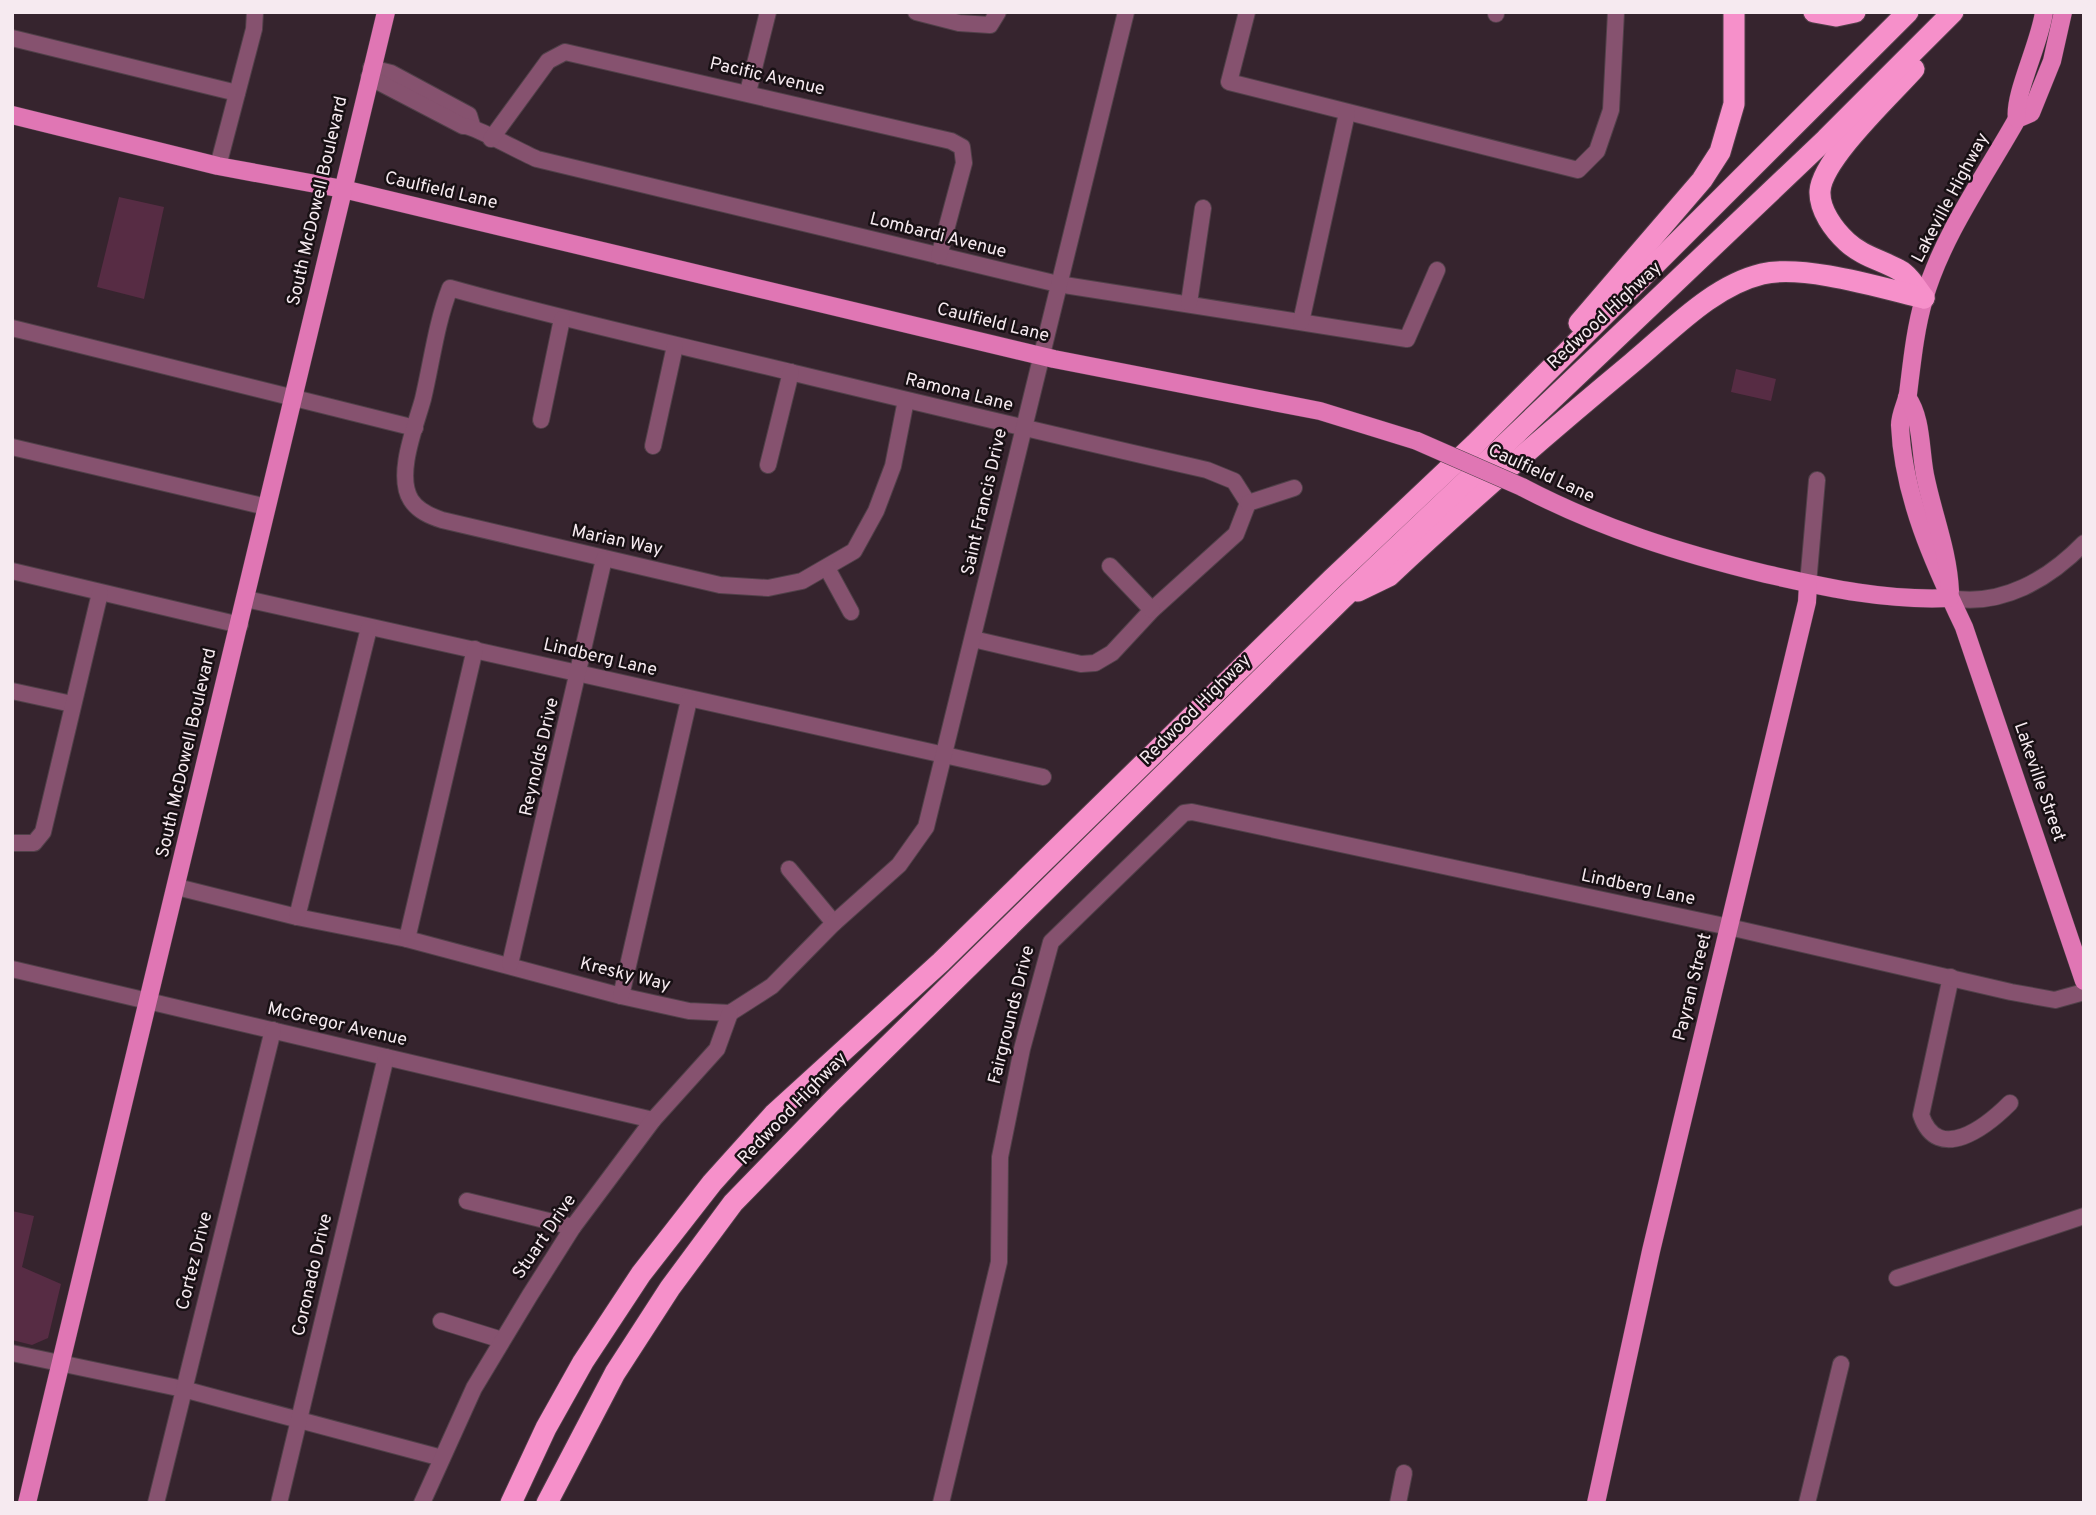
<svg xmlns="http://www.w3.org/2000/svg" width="2096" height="1515" font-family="Overpass,sans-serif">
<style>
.green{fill:#572c44}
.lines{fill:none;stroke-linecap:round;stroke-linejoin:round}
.minor-casing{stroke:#514049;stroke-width:18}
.major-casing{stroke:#514049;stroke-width:19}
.highway-casing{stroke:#514049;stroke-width:23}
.minor{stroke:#86526f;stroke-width:16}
.major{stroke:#e076b4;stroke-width:18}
.highway{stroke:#f690ca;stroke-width:21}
.major-bridge-casing{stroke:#514049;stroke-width:19;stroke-linecap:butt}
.major-bridge{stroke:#e076b4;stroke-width:18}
.labels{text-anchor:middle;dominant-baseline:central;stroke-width:5;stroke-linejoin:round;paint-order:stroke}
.street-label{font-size:18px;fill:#f6eaf0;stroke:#181014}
</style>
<rect width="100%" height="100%" fill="#36242e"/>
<g class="green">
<polygon points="119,197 164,207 144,299 97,287"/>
<polygon points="1736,369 1776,379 1771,401 1731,392"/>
<polygon points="12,1211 34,1216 22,1267 61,1284 48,1338 32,1345 12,1340"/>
</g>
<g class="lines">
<defs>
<g id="minor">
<polyline points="916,12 959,23 990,25 998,12"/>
<polyline points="1247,12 1229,82 1578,170 1597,151 1611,110 1616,12"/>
<polyline points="1496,14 1496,12"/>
<polyline points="12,38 237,93"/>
<polyline points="371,68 391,73 469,115 472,125"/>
<path d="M369 77 463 126C473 125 522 153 537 159L1058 284 1407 339 1437 270"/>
<polyline points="748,92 768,12"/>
<polyline points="491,139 548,61 565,52 951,141 962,147 964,163 939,256"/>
<polyline points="218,166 254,29 255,12"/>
<polyline points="1189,303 1203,208"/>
<polyline points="1301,322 1347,113"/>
<polyline points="12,328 415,428"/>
<path d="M906 400 893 466 876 511 854 551 802 581 768 588 720 585 442 520C430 516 418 511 411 500 395 475 416 425 423 399 432 361 436 324 450 288 564 320 679 345 794 373 932 406 1069 439 1207 470L1234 481 1248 503 1236 534 1152 610 1112 653 1095 663 1081 664 973 639"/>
<polyline points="541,420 562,319"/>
<polyline points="653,446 675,346"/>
<polyline points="12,447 267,507"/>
<polyline points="768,465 791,372"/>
<polyline points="1248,503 1294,488"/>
<polyline points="1110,566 1152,610"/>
<polyline points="827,568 851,612"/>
<polyline points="12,571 240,625"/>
<polyline points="1808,584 1817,480"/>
<path d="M1950 598C2002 607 2049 579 2084 543"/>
<polyline points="246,599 1043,777"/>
<polyline points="12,691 72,704"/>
<polyline points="12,843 34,843 43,832 100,593"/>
<polyline points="789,869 834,923"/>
<polyline points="177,887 297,917 407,939 621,996 689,1011 730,1013 772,986 834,923 899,865 926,827 1126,12"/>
<polyline points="297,917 369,628"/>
<polyline points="407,939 475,649"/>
<polyline points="510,964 604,559"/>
<polyline points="12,969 653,1120"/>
<path d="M1951 977 1921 1115C1938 1165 1987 1126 2010 1103"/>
<polyline points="621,996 689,700"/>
<polyline points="467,1201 573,1227"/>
<polyline points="1897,1278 2084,1216"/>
<polyline points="441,1321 502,1340"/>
<polyline points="12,1353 183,1389 442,1458"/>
<polyline points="156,1503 273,1030"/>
<polyline points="279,1503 386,1057"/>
<polyline points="422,1503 474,1388 530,1295 573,1227 653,1120 717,1049 730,1013"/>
<polyline points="941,1503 999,1262 1000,1157 1022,1049 1051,942 1184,813 1192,812 1729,927 2011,992 2055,1000 2084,992"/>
<polyline points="1398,1503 1404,1473"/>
<polyline points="1807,1503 1841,1364"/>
</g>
<g id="major">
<path d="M2063 12 2052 61 2031 113 2017 119C1985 176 1942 236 1924 299 1915 330 1912 362 1908 394 1906 404 1900 414 1900 425 1903 496 1934 564 1964 627L2084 981"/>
<polyline points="12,115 218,166 343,189 1054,359 1320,411 1417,441"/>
<path d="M2017 119C2013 96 2040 43 2044 12"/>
<path d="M1907 397C1922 418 1920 449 1925 475 1933 515 1948 550 1950 591"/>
<path d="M1522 487C1600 528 1680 553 1766 574 1828 588 1887 601 1950 598"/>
<polyline points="27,1503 386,12"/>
<polyline points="1596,1503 1651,1251 1807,602 1808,584"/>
</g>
<g id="highway">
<polyline points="1814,12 1836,16 1855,12"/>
<path d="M1914 69C1891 95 1822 159 1820 191 1819 210 1834 230 1847 242 1862 256 1881 260 1899 270 1909 275 1917 289 1924 298"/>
<polyline points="1579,323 1702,180 1720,152 1734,104 1734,12"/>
<path d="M1358 591 1389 576C1468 502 1549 432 1632 363 1671 331 1712 286 1762 274 1804 264 1882 288 1924 298"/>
<polyline points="511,1503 546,1428 583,1362 641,1274 712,1183 774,1114 941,962 1332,579 1475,444 1908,12"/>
<polyline points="547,1503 615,1373 670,1288 733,1203 834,1099 1341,600 1826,139 1953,12"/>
</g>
</defs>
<use href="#minor" class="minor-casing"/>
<use href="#major" class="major-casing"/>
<use href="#highway" class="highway-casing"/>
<use href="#minor" class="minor"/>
<use href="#major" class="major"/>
<use href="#highway" class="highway"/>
<defs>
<polyline id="major-bridge" points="1417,441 1522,487"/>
</defs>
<use href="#major-bridge" class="major-bridge-casing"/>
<use href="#major-bridge" class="major-bridge"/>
</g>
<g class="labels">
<g class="street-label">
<text transform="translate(767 77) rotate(13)">Pacific Avenue</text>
<text transform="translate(441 191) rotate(13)">Caulfield Lane</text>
<text transform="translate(1951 198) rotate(-62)">Lakeville Highway</text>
<text transform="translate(318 201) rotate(-77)">South McDowell Boulevard</text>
<text transform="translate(938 236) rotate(14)">Lombardi Avenue</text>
<text transform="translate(1605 316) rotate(-43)">Redwood Highway</text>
<text transform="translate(993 323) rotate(14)">Caulfield Lane</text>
<text transform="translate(959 393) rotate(14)">Ramona Lane</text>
<text transform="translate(1541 474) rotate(25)">Caulfield Lane</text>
<text transform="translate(985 502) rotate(-77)">Saint Francis Drive</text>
<text transform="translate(617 541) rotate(12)">Marian Way</text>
<text transform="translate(600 658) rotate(13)">Lindberg Lane</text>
<text transform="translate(1196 710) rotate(-45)">Redwood Highway</text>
<text transform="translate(187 753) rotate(-77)">South McDowell Boulevard</text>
<text transform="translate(540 757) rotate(-77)">Reynolds Drive</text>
<text transform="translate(2039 782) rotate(71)">Lakeville Street</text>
<text transform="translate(1638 888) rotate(12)">Lindberg Lane</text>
<text transform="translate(625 975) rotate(14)">Kresky Way</text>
<text transform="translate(1693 987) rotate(-76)">Payran Street</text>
<text transform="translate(1012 1015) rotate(-76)">Fairgrounds Drive</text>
<text transform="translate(337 1025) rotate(13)">McGregor Avenue</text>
<text transform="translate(793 1109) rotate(-46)">Redwood Highway</text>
<text transform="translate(545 1237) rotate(-56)">Stuart Drive</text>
<text transform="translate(195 1261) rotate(-76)">Cortez Drive</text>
<text transform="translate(313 1275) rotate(-77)">Coronado Drive</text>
</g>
</g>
<rect width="2096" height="1515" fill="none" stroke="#f6eaf0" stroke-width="28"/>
</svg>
